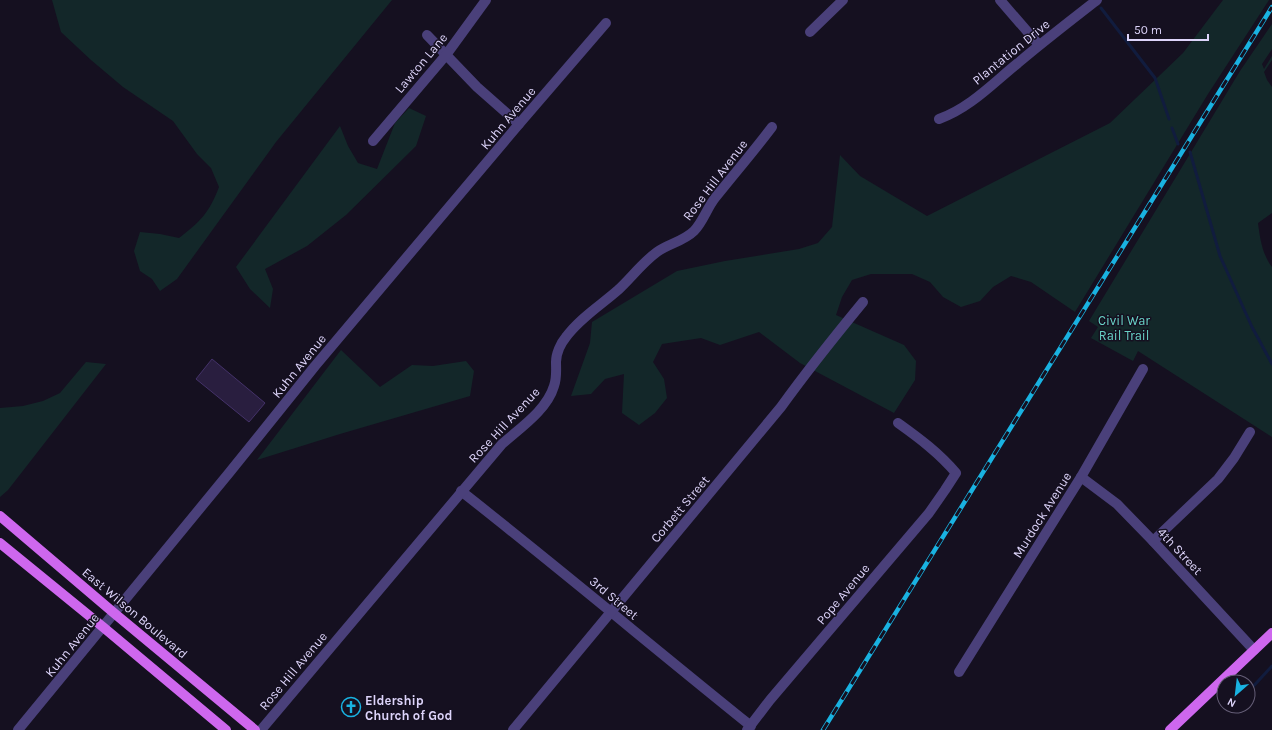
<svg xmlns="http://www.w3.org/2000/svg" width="1272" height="730" font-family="Karla,sans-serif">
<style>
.green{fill:#132729}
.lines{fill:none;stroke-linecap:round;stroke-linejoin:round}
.stream{stroke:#111c3e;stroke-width:3}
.building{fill:#291e3f;stroke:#443269}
.street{stroke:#4a407a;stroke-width:10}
.primary{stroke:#ce67ee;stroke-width:10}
.rail-casing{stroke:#19b2e1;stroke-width:4.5}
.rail{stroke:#151020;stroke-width:3;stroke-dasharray:9;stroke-linecap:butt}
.labels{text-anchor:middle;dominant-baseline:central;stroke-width:3;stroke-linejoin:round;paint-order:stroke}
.street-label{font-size:13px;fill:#ddd4fa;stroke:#151020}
.park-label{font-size:13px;fill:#68d2c6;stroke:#151020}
.poi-label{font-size:13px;font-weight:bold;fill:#ddd4fa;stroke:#151020;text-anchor:start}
</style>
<rect width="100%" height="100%" fill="#151020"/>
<g class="green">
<path d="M52 0H392L276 142 177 279 160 291 152 279 140 271 134 251 140 232 160 234 179 238C201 221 209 213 219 187L211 168 197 154 173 121 123 87 91 60 61 32Z"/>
<polygon points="1223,0 1269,0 1208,94 1075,312 1031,282 1011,276 993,287 980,301 961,307 943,297 930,282 912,274 871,274 852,280 842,297 836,315 904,345 916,361 915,380 894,413 800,363 759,332 720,345 701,338 662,344 653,362 664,379 667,398 655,413 639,425 622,413 624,374 605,379 591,394 571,396 590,343 592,322 677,271 725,261 799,249 818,243 832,227 840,155 860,176 927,216 1110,123 1183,53"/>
<path d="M1272 24V49L1262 64 1264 69 1272 56V60L1264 72 1267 80 1272 87V213L1258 223C1260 238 1262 254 1272 267V437L1138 351 1133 361 1091 338 1098 327 1089 321 1240 71Z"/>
<polygon points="409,108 426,116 416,146 346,215 307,246 265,269 273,289 270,308 250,289 236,267 340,126 348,146 358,163 377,169 395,123"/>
<polygon points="341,350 380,387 412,365 433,366 466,361 474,371 470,396 340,434 257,460"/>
<polygon points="86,362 106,364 8,490 0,497 0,408 23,406 43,401 60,393"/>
</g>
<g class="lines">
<g class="stream">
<polyline points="1101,8 1155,78 1169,119"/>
<polyline points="1172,128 1178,144"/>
<polyline points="1190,152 1220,256 1252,327 1272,364"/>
<polyline points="1248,692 1272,666"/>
</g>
</g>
<polygon class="building" points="212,359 265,403 249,422 196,379"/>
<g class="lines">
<g class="street">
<polyline points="1000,0 1039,45"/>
<polyline points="810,32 843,0"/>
<polyline points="427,35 477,87 519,124"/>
<path d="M939 119C970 108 993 83 1018 63 1044 41 1070 21 1097 0"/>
<polyline points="373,141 446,55 486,0"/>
<polyline points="1081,477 1117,504 1153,541 1254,650"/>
<path d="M461 491C559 568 654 648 751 726"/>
<polyline points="1153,541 1218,479 1234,458 1250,432"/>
<polyline points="959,672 1081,477 1143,369"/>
<polyline points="18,730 229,473 315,366 519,124 606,23"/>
<path d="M261 730 502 444C520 428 547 410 554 386 557 378 556 370 556 362 556 353 561 343 566 337 580 318 601 305 618 290 631 278 642 263 657 252 668 244 684 241 694 231 703 222 707 208 715 198 734 174 754 151 772 127"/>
<path d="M513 730 781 407C807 371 835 336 863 302"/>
<path d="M747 730 770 700 929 513 945 490 956 473C939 453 919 438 898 423"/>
</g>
<g class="primary">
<polyline points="0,516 114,613 255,730"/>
<polyline points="0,543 103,627 226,730"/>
<polyline points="1170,730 1272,633"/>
</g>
<defs>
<polyline id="rail" points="823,730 1272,7"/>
</defs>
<use href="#rail" class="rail-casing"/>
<use href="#rail" class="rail"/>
</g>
<defs>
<symbol id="church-ring" viewBox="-11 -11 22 22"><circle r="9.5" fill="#151020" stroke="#19b2e1" stroke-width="1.5"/><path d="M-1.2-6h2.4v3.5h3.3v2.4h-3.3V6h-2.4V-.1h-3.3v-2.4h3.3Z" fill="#19b2e1"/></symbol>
</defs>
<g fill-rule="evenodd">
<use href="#church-ring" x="340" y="696" width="22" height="22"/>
</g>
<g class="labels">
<g class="street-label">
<text transform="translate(1011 52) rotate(-39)">Plantation Drive</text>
<text transform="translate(421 63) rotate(-50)">Lawton Lane</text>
<text transform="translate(508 118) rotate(-50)">Kuhn Avenue</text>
<text transform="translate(715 180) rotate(-53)">Rose Hill Avenue</text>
<text transform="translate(299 366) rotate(-51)">Kuhn Avenue</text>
<text transform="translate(504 425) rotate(-47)">Rose Hill Avenue</text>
<text transform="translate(680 509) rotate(-50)">Corbett Street</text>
<text transform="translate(1042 515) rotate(-58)">Murdock Avenue</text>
<text transform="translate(1180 551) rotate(47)">4th Street</text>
<text transform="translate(843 594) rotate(-50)">Pope Avenue</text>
<text transform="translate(614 598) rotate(40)">3rd Street</text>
<text transform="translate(135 613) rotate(40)">East Wilson Boulevard</text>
<text transform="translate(72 645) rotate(-51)">Kuhn Avenue</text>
<text transform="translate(293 671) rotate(-50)">Rose Hill Avenue</text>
</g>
<g class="park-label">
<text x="1124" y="320">Civil War<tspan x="1124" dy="15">Rail Trail</tspan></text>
</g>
<g class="poi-label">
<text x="365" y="700">Eldership<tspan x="365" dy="15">Church of God</tspan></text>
</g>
</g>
<g transform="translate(1236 694) rotate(208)"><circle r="19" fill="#151020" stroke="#655e77"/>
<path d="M0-3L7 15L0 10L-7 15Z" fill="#19b2e1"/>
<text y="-6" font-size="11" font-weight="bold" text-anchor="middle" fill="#ddd4fa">N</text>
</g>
<path d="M1128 34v6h80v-6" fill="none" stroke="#ddd4fa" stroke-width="2"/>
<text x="1134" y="34" font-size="12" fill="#ddd4fa" stroke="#151020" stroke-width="3" paint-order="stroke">50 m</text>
</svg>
